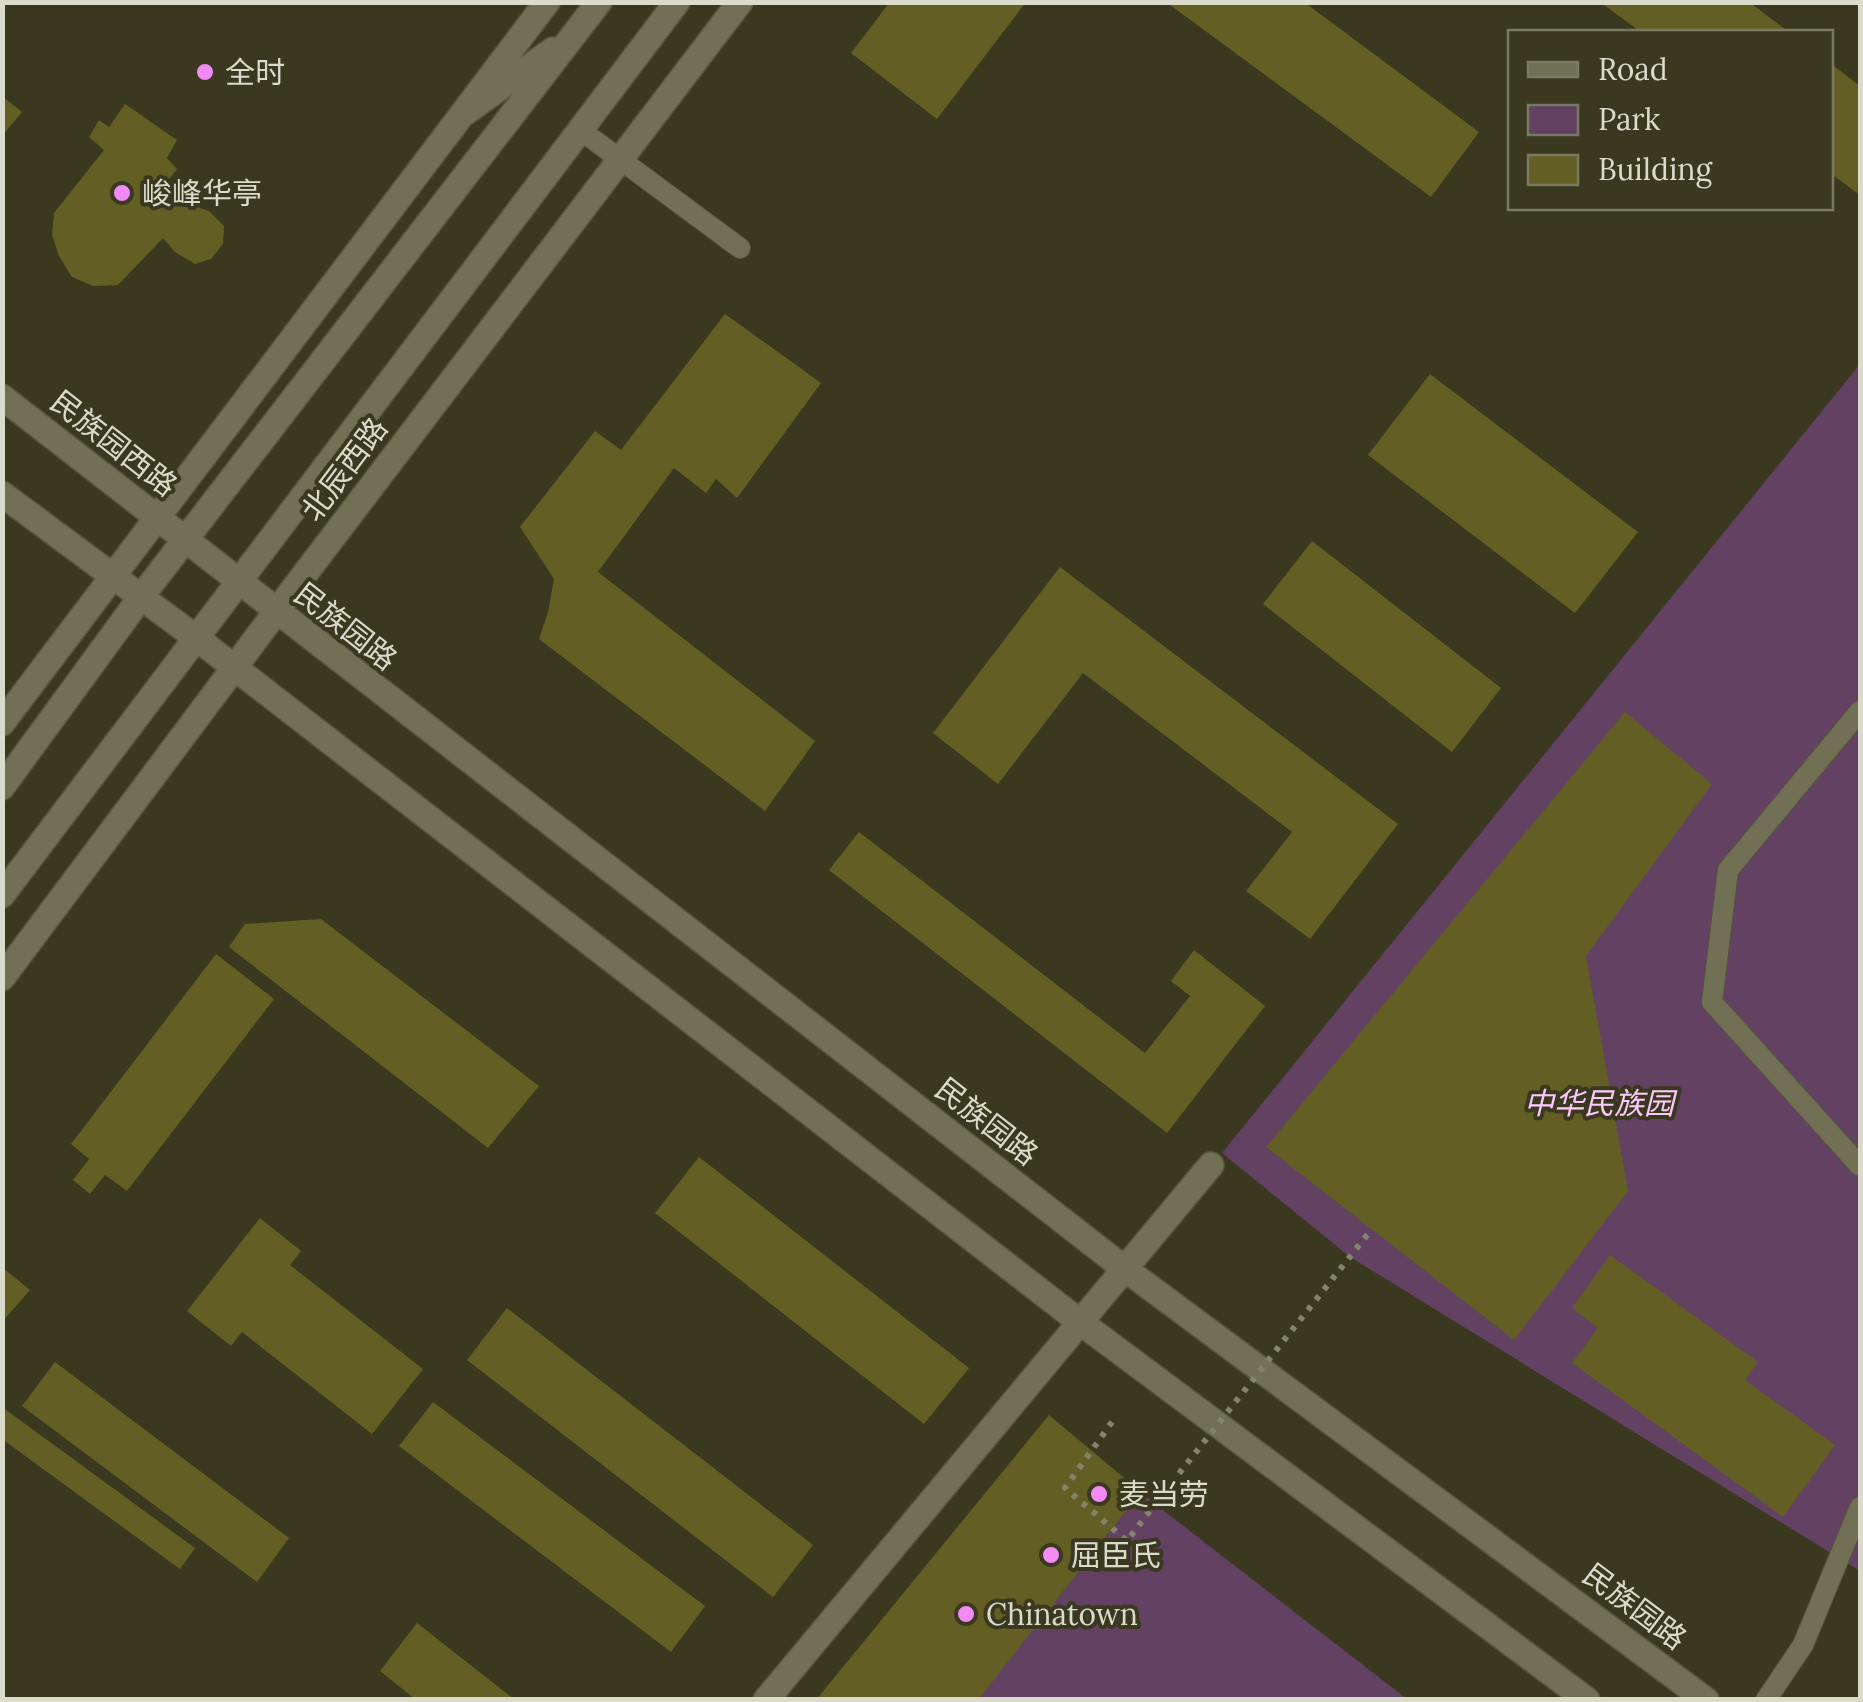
<svg xmlns="http://www.w3.org/2000/svg" width="1863" height="1702" font-family="Lora,'Noto Sans SC',serif">
<style>
.green{fill:#624162}
.building{fill:#635f24}
.lines{fill:none;stroke-linecap:round;stroke-linejoin:round}
.service-casing{stroke:#55543e;stroke-width:22}
.minor-casing{stroke:#55543e;stroke-width:28}
.tertiary-casing{stroke:#55543e;stroke-width:28}
.secondary-casing{stroke:#55543e;stroke-width:28}
.path{stroke:#84836e;stroke-width:6;stroke-dasharray:5 8;stroke-linecap:butt}
.service{stroke:#716f54;stroke-width:20}
.minor{stroke:#716f54;stroke-width:25}
.tertiary{stroke:#716f54;stroke-width:25}
.secondary{stroke:#716f54;stroke-width:25}
.path-bridge{stroke:#84836e;stroke-width:6;stroke-dasharray:5 8;stroke-linecap:butt}
.poi-dot{fill:#f18af4;stroke:#3a381f;stroke-width:4}
.labels{text-anchor:middle;dominant-baseline:central;stroke-width:8;stroke-linejoin:round;paint-order:stroke}
.poi-label{font-size:30px;fill:#dbdbcc;stroke:#3a381f;text-anchor:start}
.street-label{font-size:30px;fill:#dbdbcc;stroke:#3a381f}
.park-label{font-size:30px;font-style:italic;fill:#fcc9fc;stroke:#3a381f}
</style>
<rect width="100%" height="100%" fill="#3a381f"/>
<g class="green">
<polygon points="1860,364 1860,1571 1350,1257 1222,1153"/>
<polygon points="1141,1492 1155,1504 1407,1699 978,1699"/>
</g>
<g class="building">
<polygon points="890,2 1026,2 937,119 851,53"/>
<polygon points="1166,2 1304,2 1479,132 1431,197"/>
<polygon points="1600,2 1749,2 1789,32 1641,32"/>
<polygon points="1830,63 1860,86 1860,189 1857,193 1830,173"/>
<polygon points="2,96 22,112 2,136"/>
<polygon points="125,104 177,140 167,158 177,169 165,184 182,202 209,211 224,226 223,244 211,259 195,264 175,252 163,238 118,285 93,286 72,277 59,256 52,235 54,213 104,150 89,137 99,120 109,127"/>
<polygon points="725,314 821,383 737,498 716,479 706,493 674,468 598,572 815,741 765,811 539,639 548,612 554,579 520,527 595,431 621,450"/>
<polygon points="1430,374 1638,532 1575,613 1368,455"/>
<polygon points="1312,541 1501,688 1452,752 1263,604"/>
<polygon points="1060,567 1398,824 1310,939 1246,891 1292,832 1083,673 998,784 933,733"/>
<polygon points="1625,712 1712,784 1586,956 1628,1191 1514,1340 1266,1147"/>
<polygon points="859,832 1145,1053 1190,996 1171,981 1194,950 1265,1006 1167,1133 829,870"/>
<polygon points="321,919 539,1086 488,1148 229,947 245,924"/>
<polygon points="216,954 274,999 127,1191 105,1175 90,1194 73,1180 89,1159 71,1144"/>
<polygon points="699,1157 969,1368 924,1424 655,1213"/>
<polygon points="260,1218 301,1251 290,1265 423,1369 372,1434 242,1332 231,1346 187,1311"/>
<polygon points="1610,1255 1758,1362 1745,1380 1835,1445 1783,1517 1572,1363 1598,1328 1572,1308"/>
<polygon points="2,1267 30,1290 2,1322"/>
<polygon points="507,1308 813,1545 773,1597 467,1360"/>
<polygon points="55,1362 289,1538 257,1582 22,1406"/>
<polygon points="433,1402 705,1606 671,1652 399,1446"/>
<polygon points="2,1407 195,1548 180,1569 2,1439"/>
<polygon points="1049,1415 1141,1492 978,1700 816,1700"/>
<polygon points="417,1623 515,1700 416,1700 380,1671"/>
</g>
<g class="lines">
<defs>
<g id="service">
<polyline points="579,129 740,248"/>
<polyline points="1860,711 1728,870 1712,1002 1860,1166"/>
<polyline points="1766,1700 1803,1645 1860,1507"/>
</g>
<polyline id="minor" points="766,1700 1211,1165"/>
<g id="tertiary">
<polyline points="2,723 547,2"/>
<polyline points="2,978 276,612 740,2"/>
</g>
<g id="secondary">
<polyline points="463,114 553,50"/>
<polyline points="2,397 1125,1269 1706,1700"/>
<polyline points="2,494 195,637 1080,1322 1587,1700"/>
<polyline points="2,787 141,597 599,2"/>
<polyline points="2,895 677,2"/>
</g>
</defs>
<use href="#service" class="service-casing"/>
<use href="#minor" class="minor-casing"/>
<use href="#tertiary" class="tertiary-casing"/>
<use href="#secondary" class="secondary-casing"/>
<polyline class="path" points="1112,1422 1065,1488 1127,1541 1155,1504"/>
<use href="#service" class="service"/>
<use href="#minor" class="minor"/>
<use href="#tertiary" class="tertiary"/>
<use href="#secondary" class="secondary"/>
<polyline class="path-bridge" points="1155,1504 1371,1230"/>
</g>
<g class="poi-dot">
<circle cx="205" cy="72" r="10"/>
<circle cx="122" cy="193" r="10"/>
<circle cx="1099" cy="1494" r="10"/>
<circle cx="1051" cy="1555" r="10"/>
<circle cx="966" cy="1614" r="10"/>
</g>
<g class="labels">
<g class="poi-label">
<text x="225" y="72">全时</text>
<text x="142" y="193">峻峰华亭</text>
<text x="1119" y="1494">麦当劳</text>
<text x="1071" y="1555">屈臣氏</text>
<text x="986" y="1614">Chinatown</text>
</g>
<g class="street-label">
<text transform="translate(114 443) rotate(38)">民族园西路</text>
<text transform="translate(344 469) rotate(-53)">北辰西路</text>
<text transform="translate(346 626) rotate(38)">民族园路</text>
<text transform="translate(987 1121) rotate(38)">民族园路</text>
<text transform="translate(1635 1606) rotate(37)">民族园路</text>
</g>
<g class="park-label">
<text x="1599" y="1103">中华民族园</text>
</g>
</g>
<rect width="1863" height="1702" fill="none" stroke="#dbdbcc" stroke-width="10"/>
<rect x="1508" y="30" width="325" height="180" fill="#3a381f" stroke="#7a7964" stroke-width="2.5"/>
<rect x="1528" y="62" width="50" height="15" fill="#716f54" stroke="#7a7964" stroke-width="2.5"/>
<text x="1598" y="80" font-size="30" fill="#dbdbcc">Road</text>
<rect x="1528" y="105" width="50" height="30" fill="#624162" stroke="#7a7964" stroke-width="2.5"/>
<text x="1598" y="130" font-size="30" fill="#dbdbcc">Park</text>
<rect x="1528" y="155" width="50" height="30" fill="#635f24" stroke="#7a7964" stroke-width="2.5"/>
<text x="1598" y="180" font-size="30" fill="#dbdbcc">Building</text>
</svg>
